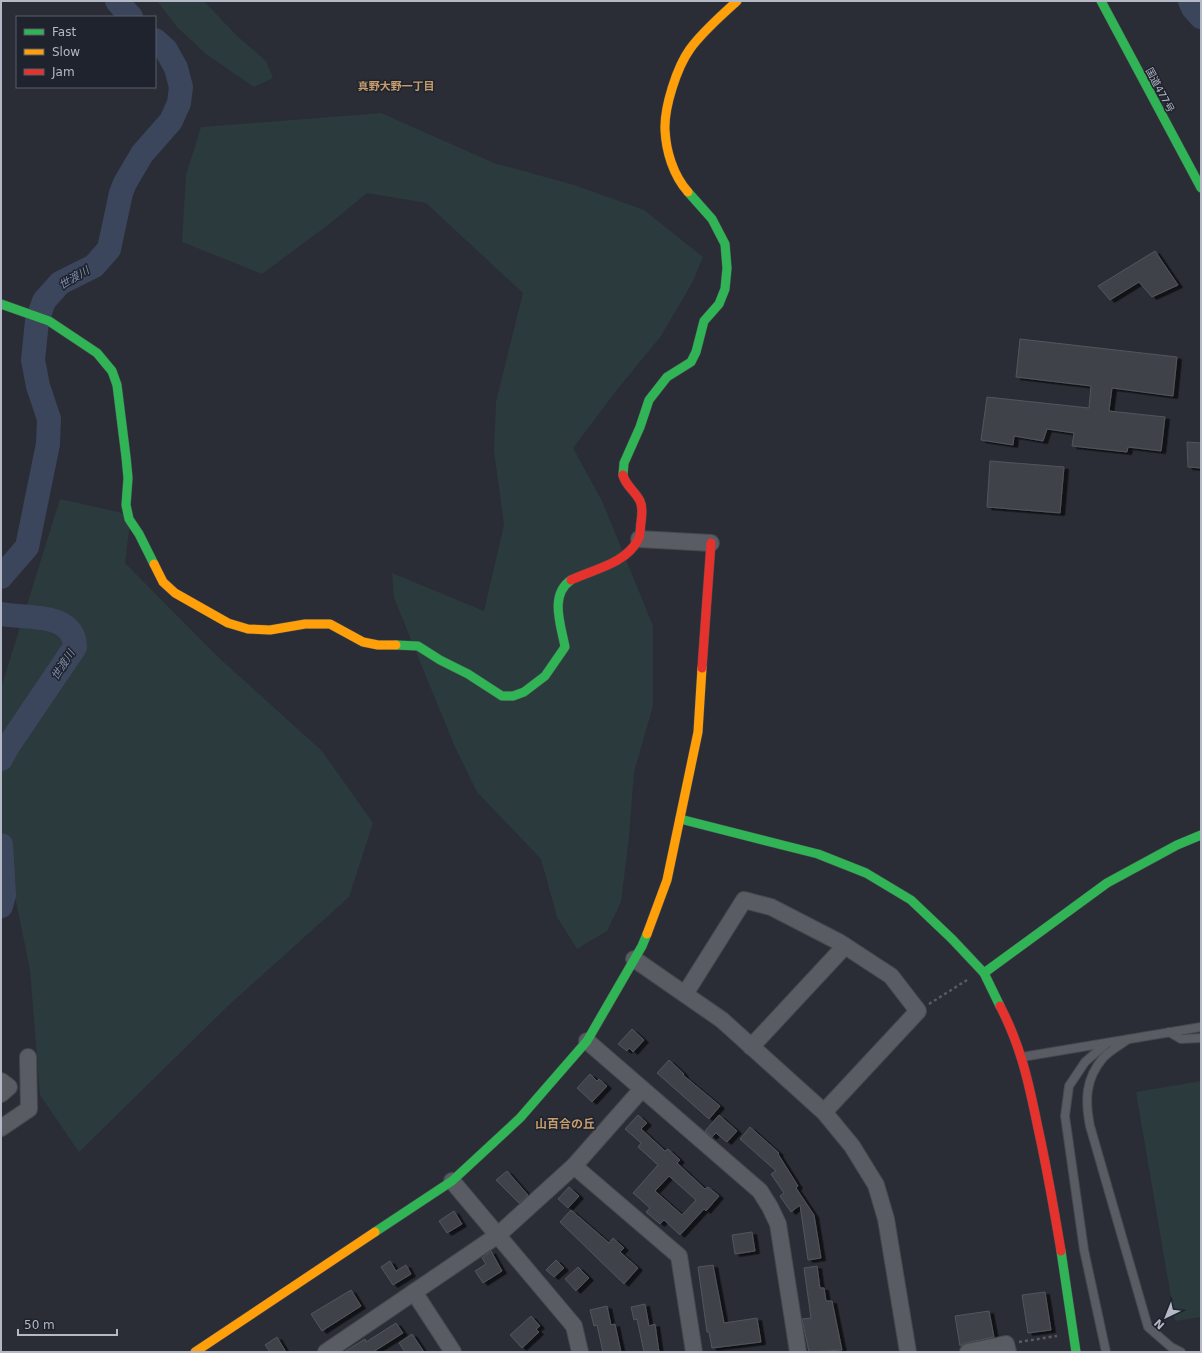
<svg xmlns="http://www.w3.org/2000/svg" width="1202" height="1353" font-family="'DejaVu Sans','Noto Sans JP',sans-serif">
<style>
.green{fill:#2b3a3d}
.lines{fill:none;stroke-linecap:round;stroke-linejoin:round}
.river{stroke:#3b465c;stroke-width:24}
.building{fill:#414349;stroke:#51555d;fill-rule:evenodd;filter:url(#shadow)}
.lane-casing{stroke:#46484e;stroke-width:10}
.street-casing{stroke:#46484e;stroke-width:18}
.fast-casing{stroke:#46484e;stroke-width:10}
.slow-casing{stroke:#46484e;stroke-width:10}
.jam-casing{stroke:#46484e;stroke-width:10}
.path{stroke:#585b60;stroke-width:2.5;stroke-dasharray:3 3;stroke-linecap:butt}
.lane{stroke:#595c63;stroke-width:8}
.street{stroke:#595c63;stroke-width:16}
.fast{stroke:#30b455;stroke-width:9}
.slow{stroke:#ff9f0a;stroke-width:9}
.jam{stroke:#e5322d;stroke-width:9}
.labels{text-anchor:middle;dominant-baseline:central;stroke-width:3;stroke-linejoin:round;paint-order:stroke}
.street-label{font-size:10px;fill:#b4b9c5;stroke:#1e232e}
.neighbourhood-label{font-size:11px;font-weight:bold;fill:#c89d6c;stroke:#1e232e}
.water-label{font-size:11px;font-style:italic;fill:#7f8eaa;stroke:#1e232e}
.quarter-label{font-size:12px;font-weight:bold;fill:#c89d6c;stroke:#1e232e}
</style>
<defs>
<filter id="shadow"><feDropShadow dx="4.5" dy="2.5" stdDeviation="0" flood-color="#0009"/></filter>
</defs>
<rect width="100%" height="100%" fill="#2a2d35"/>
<g class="green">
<polygon points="157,1 204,1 236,35 266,61 273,78 254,87 206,54 177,27"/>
<polygon points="381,113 494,163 574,185 644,210 703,257 693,281 661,336 616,391 573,448 602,501 653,626 653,706 634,772 629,837 621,902 607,931 577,949 557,917 541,859 477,792 455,747 394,598 392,573 484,611 504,525 494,451 496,402 523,293 426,203 367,193 328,225 262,274 182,242 186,175 201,127"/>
<polygon points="60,499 131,515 125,563 217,656 322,751 373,823 349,897 230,1004 79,1152 40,1095 30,970 1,827 1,688"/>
<polygon points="1201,1081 1201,1317 1175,1321 1136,1092"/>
</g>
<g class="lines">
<g class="river">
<polyline points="117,1 131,17"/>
<polyline points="1190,1 1193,8 1201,17"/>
<polyline points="1,577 27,547 48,444 49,419 38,386 33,360 37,321 44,301 60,283 94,266 109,249 121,193 125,183 142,154 171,121 179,103 181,87 176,68 166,50 155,40"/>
<path d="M1 614C25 619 74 611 75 647L8 746 1 759"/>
<polyline points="1,845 4,895 1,906"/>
</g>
</g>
<g class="building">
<polygon points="1155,251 1178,285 1152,297 1139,282 1110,300 1098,286"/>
<polygon points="1020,339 1177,357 1173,396 1112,388 1109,411 1165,417 1161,451 1128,447 1127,452 1072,446 1074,433 1047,429 1043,441 1014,436 1013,445 981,440 987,397 1089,408 1091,386 1016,377"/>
<polygon points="1187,442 1201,443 1201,468 1188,467"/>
<polygon points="990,461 1064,467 1060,513 987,507"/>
<polygon points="632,1029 644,1040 633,1052 629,1048 627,1051 618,1044"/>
<polygon points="669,1060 684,1074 683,1075 720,1106 709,1119 657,1073"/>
<polygon points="590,1074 597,1081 599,1079 607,1086 592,1102 577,1088"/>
<path d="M638 1115 647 1123 641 1129 665 1151 668 1149 680 1160 677 1163 705 1189 708 1187 719 1196 706 1211 704 1209 680 1235 664 1220 660 1224 646 1212 650 1208 633 1193 658 1165 638 1147 641 1143 625 1129ZM669 1176 696 1200 682 1215 655 1191Z"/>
<polygon points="719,1115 737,1131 727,1142 716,1133 712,1137 705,1131"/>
<polygon points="750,1127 779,1153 778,1154 798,1186 796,1188 814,1215 821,1258 808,1260 800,1205 791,1212 780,1196 784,1193 771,1174 776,1171 740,1139"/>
<polygon points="507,1171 528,1195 519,1203 496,1180"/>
<polygon points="569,1187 579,1196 568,1208 558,1199"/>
<polygon points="571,1210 609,1243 613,1238 624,1248 620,1252 638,1268 624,1284 560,1222"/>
<polygon points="454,1211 462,1224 447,1233 439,1221"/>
<polygon points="752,1232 755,1251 735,1254 732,1235"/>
<polygon points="491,1251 502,1271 483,1283 475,1271 486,1264 482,1258"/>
<polygon points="556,1260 564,1268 554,1277 546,1270"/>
<polygon points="390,1261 396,1271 406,1265 411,1274 393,1285 381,1267"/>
<polygon points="713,1265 724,1323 757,1318 761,1342 712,1348 709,1332 707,1332 698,1267"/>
<polygon points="817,1266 820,1288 824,1288 826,1301 832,1301 842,1350 809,1352 802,1319 811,1318 804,1268"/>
<polygon points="578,1267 589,1278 576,1291 565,1279"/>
<polygon points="351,1290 361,1306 322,1331 311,1314"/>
<polygon points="1045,1292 1051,1330 1028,1333 1022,1295"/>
<polygon points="645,1304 649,1326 655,1324 659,1352 644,1352 637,1319 634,1320 631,1307"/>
<polygon points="607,1306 611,1325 615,1324 621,1352 603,1352 597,1325 594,1326 590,1310"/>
<polygon points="989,1311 994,1337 966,1343 960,1346 955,1316"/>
<polygon points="531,1316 540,1326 536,1329 539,1332 522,1348 510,1335"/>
<polygon points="396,1323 403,1333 373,1352 344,1352 365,1339 366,1342"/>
<polygon points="412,1334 424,1352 405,1352 399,1343"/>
<polygon points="277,1337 286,1352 270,1352 265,1345"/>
</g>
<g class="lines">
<defs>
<g id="lane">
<polyline points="1169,1032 1181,1039 1201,1038"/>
<path d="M1127 1040C1120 1045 1109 1051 1103 1058 1085 1079 1085 1101 1090 1126L1148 1327 1171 1347 1181 1352"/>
<polyline points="1022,1057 1201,1027"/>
<polyline points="1106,1352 1084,1250 1065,1116 1069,1086 1085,1062 1107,1043"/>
</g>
<g id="street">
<polyline points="639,539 711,543"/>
<polyline points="634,959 722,1020 824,1112 852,1146 876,1185 886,1219 908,1352"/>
<polyline points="685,994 744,900 771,907 839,942 891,976 918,1011 824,1112"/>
<polyline points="587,1041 760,1191 770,1207 778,1224 798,1352"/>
<polyline points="751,1047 845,946"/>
<polyline points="1,1081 9,1087 1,1094"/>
<polyline points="1,1128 29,1109 28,1057"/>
<polyline points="574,1166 679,1256 694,1352"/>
<polyline points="452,1181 574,1326 580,1352"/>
<polyline points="414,1292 453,1352"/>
<polyline points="326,1352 498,1235 574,1166 642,1089"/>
<polyline points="968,1352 1006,1344 1008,1352"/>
</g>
<g id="fast">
<polyline points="1101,1 1201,188"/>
<polyline points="1,304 49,321 97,353 112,371 117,385 126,457 128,478 126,505 129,519 139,534 154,564"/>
<polyline points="623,475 624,463 640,427 649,400 667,377 691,362 696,352 704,321 719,304 725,289 727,268 725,244 712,219 688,192"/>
<path d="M396 645 418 646 440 660 468 674 502 696H513L524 692 545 676 565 647C561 625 549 595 571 580"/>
<polyline points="680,819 818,854 866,873 911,900 952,939 984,973 1000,1006"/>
<polyline points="984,973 1107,883 1177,845 1201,835"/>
<polyline points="375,1232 452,1181 520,1118 587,1041 642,946 647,934"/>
<polyline points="1061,1251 1076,1352"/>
</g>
<g id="slow">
<path d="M688 192C673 175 666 151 665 130 664 107 677 67 690 49 703 31 721 16 737 1"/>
<polyline points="154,564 163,582 175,593 228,623 248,629 270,630 305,624 330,624 363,642 378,645 396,645"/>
<polyline points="647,934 667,880 698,732 702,668"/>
<polyline points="195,1352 375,1232"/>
</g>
<g id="jam">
<path d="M571 580C594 569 625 564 638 540 641 535 640 527 641 522 642 515 643 507 640 501 635 491 625 485 623 475"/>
<polyline points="702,668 711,543"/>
<path d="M1000 1006C1021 1046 1029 1084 1038 1128 1047 1169 1054 1209 1061 1251"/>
</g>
</defs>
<use href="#lane" class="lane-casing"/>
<use href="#street" class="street-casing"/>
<use href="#fast" class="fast-casing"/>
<use href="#slow" class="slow-casing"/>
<use href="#jam" class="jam-casing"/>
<g class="path">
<polyline points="929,1004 967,980"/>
<polyline points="1019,1342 1057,1336"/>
</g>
<use href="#lane" class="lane"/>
<use href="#street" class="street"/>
<use href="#fast" class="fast"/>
<use href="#slow" class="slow"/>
<use href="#jam" class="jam"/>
</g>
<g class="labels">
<g class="street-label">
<text transform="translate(1160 90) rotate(62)">国道477号</text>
</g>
<g class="neighbourhood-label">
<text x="396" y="86">真野大野一丁目</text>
</g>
<g class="water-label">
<text transform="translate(74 278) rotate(-31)">世渡川</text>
<text transform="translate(63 665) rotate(-57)">世渡川</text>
</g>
<g class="quarter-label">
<text x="565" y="1124">山百合の丘</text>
</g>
</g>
<rect width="1202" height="1353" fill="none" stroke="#b4b9c5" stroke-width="4"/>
<rect x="16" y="16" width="140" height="72" fill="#1e232e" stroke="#5a5f6a"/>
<rect x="24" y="29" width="20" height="6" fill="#30b455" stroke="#5a5f6a"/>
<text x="52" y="36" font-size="12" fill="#b4b9c5">Fast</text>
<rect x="24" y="49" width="20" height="6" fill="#ff9f0a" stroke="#5a5f6a"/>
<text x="52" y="56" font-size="12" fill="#b4b9c5">Slow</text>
<rect x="24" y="69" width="20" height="6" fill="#e5322d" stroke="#5a5f6a"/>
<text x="52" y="76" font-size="12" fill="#b4b9c5">Jam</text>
<g transform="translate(1166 1317) rotate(223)" stroke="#1e232e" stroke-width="3" paint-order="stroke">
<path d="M0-3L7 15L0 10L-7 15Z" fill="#b4b9c5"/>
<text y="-6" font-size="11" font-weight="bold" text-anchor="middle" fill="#b4b9c5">N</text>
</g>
<path d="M18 1329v6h99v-6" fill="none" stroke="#b4b9c5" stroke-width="2"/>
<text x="24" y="1329" font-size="12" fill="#b4b9c5" stroke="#1e232e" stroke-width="3" paint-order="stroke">50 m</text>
</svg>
